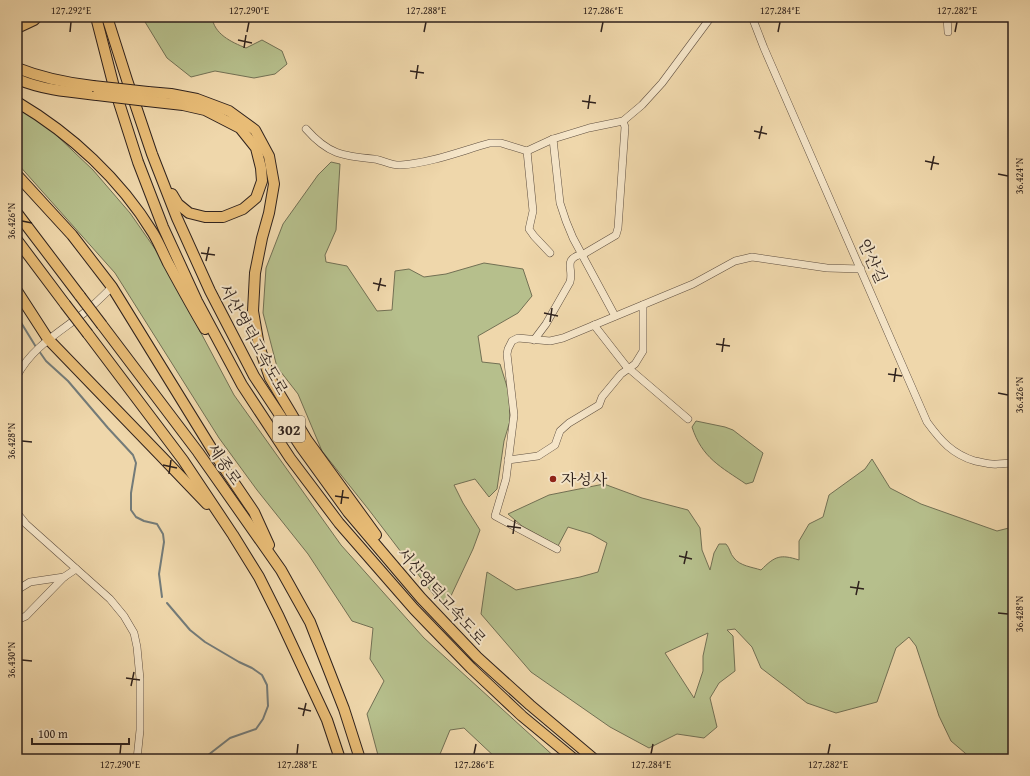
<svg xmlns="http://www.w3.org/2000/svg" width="1030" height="776" font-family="'Gentium Book Plus','Noto Serif KR',serif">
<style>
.green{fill:#b6bf8c;stroke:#727054;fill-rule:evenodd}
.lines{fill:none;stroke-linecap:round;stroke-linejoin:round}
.stream{stroke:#737b79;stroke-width:2}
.minor-casing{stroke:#5f4f40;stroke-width:8}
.highway-casing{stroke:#2f221d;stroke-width:12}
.minor{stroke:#f5e5c8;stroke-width:7}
.highway{stroke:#e8bc76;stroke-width:10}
.highway-bridge-casing{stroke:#2f221d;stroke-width:12;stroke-linecap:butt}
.highway-bridge{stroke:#e8bc76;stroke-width:10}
.ticks{fill:none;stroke:#2f221d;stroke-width:1.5}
.poi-dot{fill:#8f2418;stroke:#f5e5c8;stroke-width:1.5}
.labels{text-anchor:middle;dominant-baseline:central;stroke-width:4;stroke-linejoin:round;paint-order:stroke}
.shield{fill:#f5e5c8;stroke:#6a5c50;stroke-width:1}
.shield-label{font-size:15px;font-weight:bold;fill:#2f221d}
.street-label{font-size:16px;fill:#2f221d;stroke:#f5e5c8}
.poi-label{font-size:16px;fill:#2f221d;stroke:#f5e5c8;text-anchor:start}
.neatline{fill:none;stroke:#2f221d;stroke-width:1.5}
.ticks-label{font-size:10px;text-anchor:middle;fill:#2f221d}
</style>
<rect width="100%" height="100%" fill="#efd7ab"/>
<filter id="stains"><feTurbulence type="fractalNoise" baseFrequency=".005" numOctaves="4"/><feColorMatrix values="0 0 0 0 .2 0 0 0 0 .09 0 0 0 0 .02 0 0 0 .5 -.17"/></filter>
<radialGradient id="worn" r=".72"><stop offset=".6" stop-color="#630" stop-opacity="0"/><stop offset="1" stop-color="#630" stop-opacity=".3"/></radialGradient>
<g class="green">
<path d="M142 17H212C214 34 231 42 246 48L262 40 282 51 287 64 275 74 254 78 215 71 191 77 167 58Z"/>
<polygon points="17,107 52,131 93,170 130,213 160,256 234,395 341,545 424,638 557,759 497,759 464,728 450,730 438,759 379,759 367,714 384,681 370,659 373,628 352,621 308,554 257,490 219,438 115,273 17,163"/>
<polygon points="331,162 340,164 336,230 325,255 326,262 347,266 377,311 392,310 395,271 409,269 424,277 446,274 484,263 523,269 532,296 518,313 478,336 482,362 500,364 509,393 510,421 504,441 497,489 489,497 475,479 454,485 463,503 480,530 473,549 450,598 440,603 369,510 322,451 298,394 277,367 263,313 266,268 283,224 318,175"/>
<path d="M696 421 725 427 733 430 763 453 753 482 746 484C721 467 702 458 692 427Z"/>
<path d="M872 459 890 488 921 504 997 531 1013 527V759H972L951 741 939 716 916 646 909 637 896 648 877 702 836 713 807 703 761 668 752 647 735 629 727 630 733 636 735 671 719 683 710 698 717 727 704 738 677 734 649 748 610 727 531 672 481 614 487 572 516 590 580 577 598 572 607 543 591 534 568 527 558 546 522 526 508 514 549 495 604 484 642 498 688 510 700 528 702 550 710 570 714 553 719 544H726C730 548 730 554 734 558 740 566 752 567 761 570 775 556 780 554 799 560V541L809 524 823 517 829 495 865 469ZM708 633 703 656V671L694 698 665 653Z"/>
</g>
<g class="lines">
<g class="stream">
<polyline points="17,316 36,347"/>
<polyline points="39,351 46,361 68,381 108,428 133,455 136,463 131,493 131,510 136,517 144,521 157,524 163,534 164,542 159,574 162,597"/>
<polyline points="167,603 190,630 205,642 239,662 252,668 262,675 267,685 268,706 263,719 256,729 230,738 203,759"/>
</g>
<defs>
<g id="minor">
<path d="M752 17 764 48 927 422C941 441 952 454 975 461 982 462 990 465 997 464 1002 464 1008 463 1013 463"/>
<polyline points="947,17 948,32"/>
<path d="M306 129C328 154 342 156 374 159 383 160 392 166 401 165 431 163 461 151 490 143H501L527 151 553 139 589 128 623 121 642 105 662 83 711 17"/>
<polyline points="553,139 560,203 566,221 573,238 615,316"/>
<polyline points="527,151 533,211 529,229 534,236 550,253"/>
<polyline points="582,255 616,235 618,228 625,127 623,121"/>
<polyline points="594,325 626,366 688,419"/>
<path d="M534 340 546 324 570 282C574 268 562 260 582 254"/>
<path d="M17 376C32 347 60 332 84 313 94 305 103 296 112 287"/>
<polyline points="508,460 538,456 555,445 560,431 569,423 599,405 602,397 621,374 635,364 643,351 643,305"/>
<polyline points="17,513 26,524 110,599 124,616 134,633 137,647 140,679 140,730 137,759"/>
<polyline points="557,549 495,516 506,479 514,415 507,354 508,349 512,341 518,338 550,341 563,338 693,284 735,261 752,257 827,268 861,269"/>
<polyline points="17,590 30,582 64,577"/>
<polyline points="17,620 26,616 64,577 76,569"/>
</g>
<g id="highway">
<polyline points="96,17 114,87 138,162 163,227 197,301 242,385 290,458 339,523 414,609 471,668 522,716 574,759"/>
<polyline points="107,17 127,80 152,154 177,218 210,291 254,376 301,447 348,512 421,598 477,657 530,705 594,759"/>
<polyline points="17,28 34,20 37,17"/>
<path d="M17 68C42 78 67 83 93 86"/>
<path d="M17 79C43 90 69 92 97 95"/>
<polyline points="148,92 171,94 197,99 229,111 255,130 269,156 274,184 269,213 262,238 255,273 253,311 259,346 270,378 288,408 307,440 376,535"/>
<polyline points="147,101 183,105 205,110 240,128 256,148 261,168 262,181 256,198 243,209 223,217 205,217 189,213 178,204 172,194"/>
<path d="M17 102C71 134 120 179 153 233 159 243 163 253 168 263 180 285 192 307 205 329"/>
<polyline points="17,175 72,235 112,287 218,459 254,512 269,545"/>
<polyline points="17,213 80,296"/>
<polyline points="17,240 65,304"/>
<polyline points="17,291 48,339 161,456 207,504"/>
<polyline points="102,325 198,452 281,570 310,622 344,709 360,759"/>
<polyline points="88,334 183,460 233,535 259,577 279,617 327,720 340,759"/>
</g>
</defs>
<use href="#minor" class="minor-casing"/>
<use href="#highway" class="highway-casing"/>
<use href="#minor" class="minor"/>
<use href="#highway" class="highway"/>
<defs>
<g id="highway-bridge">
<polyline points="93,86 148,92"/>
<polyline points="97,95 147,101"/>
<polyline points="80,296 102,325"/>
<polyline points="65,304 88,334"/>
</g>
</defs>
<use href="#highway-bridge" class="highway-bridge-casing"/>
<use href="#highway-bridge" class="highway-bridge"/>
</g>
<path class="ticks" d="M70 32 71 22M247 32 249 22M424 32 426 22M601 32 603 22M778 32 780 22M955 32 957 22M238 40 252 43M244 48 246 35M410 71 424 73M416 79 418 65M582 101 596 103M588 109 590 95M754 131 767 134M759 139 762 126M925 161 939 164M931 170 934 156M998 174 1008 176M22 221 32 223M201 253 215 255M206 261 209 247M373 283 386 286M378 291 381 278M544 313 558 316M550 322 552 308M716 344 730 346M722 352 724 338M888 374 902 376M894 382 896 368M998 393 1008 395M22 441 32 442M163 465 177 468M169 474 171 460M335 496 349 498M341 504 343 490M507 526 521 528M513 534 515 520M679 556 692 559M684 564 687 551M850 587 864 589M856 595 859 581M998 613 1008 614M22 660 32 661M126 678 140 680M131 686 134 672M298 708 311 711M303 716 306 703M120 754 121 744M297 754 298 744M474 754 476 744M651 754 653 744M828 754 830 744"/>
<circle class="poi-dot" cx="553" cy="479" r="4"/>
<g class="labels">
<rect class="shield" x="273" y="416" width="32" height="26" rx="3"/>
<g class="shield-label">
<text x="289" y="429">302</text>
</g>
<g class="street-label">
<text transform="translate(873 261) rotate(66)">안산길</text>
<text transform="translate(254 339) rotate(61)">서산영덕고속도로</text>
<text transform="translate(225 464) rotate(55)">세종로</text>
<text transform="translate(442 596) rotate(48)">서산영덕고속도로</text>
</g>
<g class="poi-label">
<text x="561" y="479">자성사</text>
</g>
</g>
<rect width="1030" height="776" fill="none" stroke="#efd7ab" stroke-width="44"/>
<path d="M32 738v6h97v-6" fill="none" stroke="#2f221d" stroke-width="2"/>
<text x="38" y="738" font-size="12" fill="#2f221d" stroke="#f5e5c8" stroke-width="3" paint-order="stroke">100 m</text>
<rect x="22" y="22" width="986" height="732" class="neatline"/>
<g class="ticks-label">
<text x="71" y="14">127.292°E</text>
<text x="249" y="14">127.290°E</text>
<text x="426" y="14">127.288°E</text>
<text x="603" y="14">127.286°E</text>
<text x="780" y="14">127.284°E</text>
<text x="957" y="14">127.282°E</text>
<text transform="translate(1019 176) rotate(-90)" y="4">36.424°N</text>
<text transform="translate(11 221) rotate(-90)" y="4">36.426°N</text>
<text transform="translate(1019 395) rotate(-90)" y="4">36.426°N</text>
<text transform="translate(11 441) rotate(-90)" y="4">36.428°N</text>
<text transform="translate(1019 614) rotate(-90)" y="4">36.428°N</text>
<text transform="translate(11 660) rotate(-90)" y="4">36.430°N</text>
<text x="120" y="768">127.290°E</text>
<text x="297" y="768">127.288°E</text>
<text x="474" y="768">127.286°E</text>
<text x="651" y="768">127.284°E</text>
<text x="828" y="768">127.282°E</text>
</g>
<rect width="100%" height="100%" filter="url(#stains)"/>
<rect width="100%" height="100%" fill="url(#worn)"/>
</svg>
